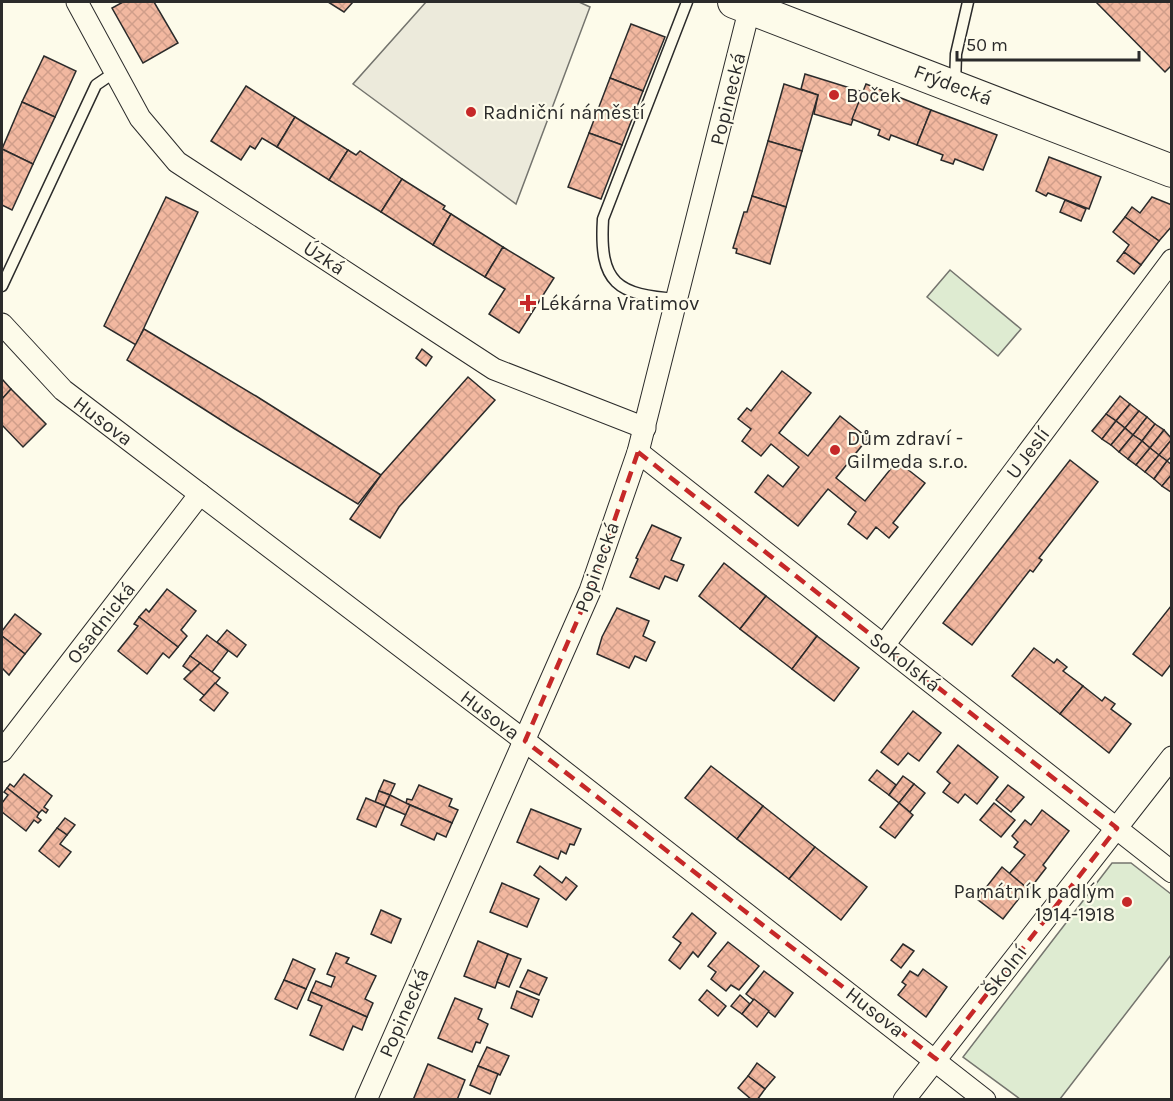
<svg xmlns="http://www.w3.org/2000/svg" width="1173" height="1101" font-family="Karla,sans-serif">
<style>
.green{fill:#deebd1;stroke:#74746e;stroke-width:1.5}
.parking{fill:#eceadb;stroke:#74746e;stroke-width:1.5}
.building{fill:url(#building-cross-hatch);stroke:#2b2b2b;stroke-width:1.5}
.lines{fill:none;stroke-linecap:round;stroke-linejoin:round}
.service-casing{stroke:#2b2b2b;stroke-width:13}
.minor-casing{stroke:#2b2b2b;stroke-width:23}
.secondary-casing{stroke:#2b2b2b;stroke-width:34}
.service{stroke:#fdfbea;stroke-width:10}
.minor{stroke:#fdfbea;stroke-width:21}
.secondary{stroke:#fdfbea;stroke-width:32}
.marked{fill:none;stroke:#c62828;stroke-width:4.5;stroke-dasharray:12 8;stroke-linejoin:round}
.poi-dot{fill:#c62828;stroke:#fdfbea;stroke-width:2}
.labels{text-anchor:middle;dominant-baseline:central;stroke-width:4.5;stroke-linejoin:round;paint-order:stroke}
.street-label{font-size:20px;fill:#2b2b2b;stroke:#fdfbea}
.poi-label{font-size:20px;fill:#2b2b2b;stroke:#fdfbea;text-anchor:start}
</style>
<defs>
<pattern id="building-cross-hatch" width="8" height="8" patternUnits="userSpaceOnUse" patternTransform="scale(1.5)"><rect width="8" height="8" fill="#f2b8a0"/><path d="M0 0l8 8M0 8l8-8" fill="none" stroke="#d09e8a"/></pattern>
</defs>
<rect width="100%" height="100%" fill="#fdfbea"/>
<g class="green">
<polygon points="950,270 1021,329 998,356 927,297"/>
<polygon points="1112,863 1131,863 1171,894 1171,955 1060,1099 1020,1099 963,1057"/>
</g>
<polygon class="parking" points="426,2 579,2 590,7 516,204 353,84"/>
<g class="building">
<polygon points="123,2 154,2 178,43 143,63 112,8"/>
<polygon points="328,2 353,2 344,12"/>
<polygon points="1096,2 1172,2 1172,65 1165,72"/>
<polygon points="631,24 665,37 643,91 610,78"/>
<polygon points="44,56 76,71 55,117 22,102"/>
<polygon points="805,74 863,92 851,125 814,114 818,95 801,89"/>
<polygon points="610,78 643,91 622,145 589,133"/>
<polygon points="784,84 818,95 802,151 768,141"/>
<polygon points="866,84 931,110 917,145 891,135 889,140 878,135 880,130 852,119"/>
<polygon points="246,86 295,117 277,147 262,138 255,149 250,146 241,160 211,141"/>
<polygon points="22,102 55,117 33,164 2,149"/>
<polygon points="931,110 997,135 983,170 955,159 953,164 941,160 943,155 917,145"/>
<polygon points="295,117 348,150 329,180 277,147"/>
<polygon points="589,133 622,145 601,199 568,187"/>
<polygon points="768,141 802,151 786,207 752,196"/>
<polygon points="2,149 33,164 12,210 2,205"/>
<polygon points="348,150 356,155 360,151 402,179 381,212 329,180"/>
<polygon points="1049,157 1101,177 1089,209 1048,193 1046,196 1036,191"/>
<polygon points="402,179 445,206 443,209 451,214 433,245 381,212"/>
<polygon points="752,196 786,207 770,264 736,253 737,249 733,248 744,212 747,212"/>
<polygon points="166,197 198,212 136,345 104,326"/>
<polygon points="1152,197 1172,205 1172,226 1159,241 1125,217 1132,207 1140,213"/>
<polygon points="1065,200 1086,209 1081,221 1060,212"/>
<polygon points="451,214 503,247 485,277 433,245"/>
<polygon points="1125,217 1159,241 1141,265 1124,252 1129,245 1113,232"/>
<polygon points="503,247 554,278 519,333 489,314 505,289 485,277"/>
<polygon points="1124,252 1141,265 1134,274 1117,261"/>
<polygon points="144,329 256,396 381,475 358,504 235,429 127,360"/>
<polygon points="422,349 432,357 426,366 416,358"/>
<polygon points="782,371 811,393 779,433 808,456 840,416 868,438 836,478 865,501 897,461 925,483 893,523 898,527 889,538 876,527 867,539 848,524 856,512 828,489 798,526 755,492 768,475 783,487 799,467 771,444 761,456 742,441 751,429 738,419 747,408 751,411"/>
<polygon points="468,377 495,400 399,507 380,538 350,519 381,475"/>
<polygon points="2,379 11,389 2,399"/>
<polygon points="11,389 46,424 23,447 2,425 2,399"/>
<polygon points="1120,396 1130,404 1116,421 1106,414"/>
<polygon points="1130,404 1139,411 1125,428 1116,421"/>
<polygon points="1139,411 1147,417 1133,435 1125,428"/>
<polygon points="1106,414 1116,421 1102,439 1092,431"/>
<polygon points="1147,417 1155,424 1142,441 1133,435"/>
<polygon points="1116,421 1125,428 1111,445 1102,439"/>
<polygon points="1155,424 1164,430 1150,448 1142,441"/>
<polygon points="1125,428 1133,435 1119,452 1111,445"/>
<polygon points="1164,430 1172,439 1159,455 1150,448"/>
<polygon points="1133,435 1142,441 1128,459 1119,452"/>
<polygon points="1172,439 1172,456 1167,461 1159,455"/>
<polygon points="1142,441 1150,448 1136,465 1128,459"/>
<polygon points="1150,448 1159,455 1145,472 1136,465"/>
<polygon points="1159,455 1167,461 1154,479 1145,472"/>
<polygon points="1070,460 1098,482 1039,558 1042,560 1033,572 1030,570 972,645 943,623"/>
<polygon points="1167,461 1172,465 1172,474 1162,486 1154,479"/>
<polygon points="1172,474 1172,491 1171,492 1162,486"/>
<polygon points="652,525 681,538 671,560 684,565 677,581 665,576 659,589 630,577 638,559 636,558"/>
<polygon points="724,563 766,596 740,629 699,596"/>
<polygon points="167,589 196,611 181,630 187,636 178,647 139,617 146,609 149,612"/>
<polygon points="766,596 817,636 792,669 740,629"/>
<polygon points="1171,606 1172,663 1162,676 1133,654"/>
<polygon points="617,608 649,621 643,636 655,642 646,661 635,656 629,668 597,654 602,637"/>
<polygon points="15,614 41,634 25,654 2,636 2,631"/>
<polygon points="139,617 178,647 169,658 163,653 147,674 118,651 138,626 134,624"/>
<polygon points="227,630 246,645 237,657 217,642"/>
<polygon points="207,635 228,651 212,672 190,656"/>
<polygon points="2,636 25,654 9,675 2,668"/>
<polygon points="817,636 859,668 834,701 792,669"/>
<polygon points="1034,648 1054,663 1057,659 1067,667 1063,671 1083,686 1060,714 1012,676"/>
<polygon points="190,656 200,663 193,673 183,666"/>
<polygon points="200,663 220,678 205,696 184,679"/>
<polygon points="215,683 228,693 214,711 200,700"/>
<polygon points="1083,686 1102,701 1105,697 1115,704 1111,709 1131,724 1109,753 1060,714"/>
<polygon points="913,711 941,733 919,761 908,753 898,765 881,752"/>
<polygon points="958,745 998,777 977,804 965,794 958,803 943,792 950,783 937,772"/>
<polygon points="711,766 763,806 737,839 685,798"/>
<polygon points="877,770 896,785 889,795 869,780"/>
<polygon points="24,774 52,796 44,807 48,810 46,813 42,810 39,813 7,788 10,784 14,787"/>
<polygon points="903,776 914,784 899,803 889,795"/>
<polygon points="384,780 395,784 390,795 379,791"/>
<polygon points="914,784 925,793 910,812 899,803"/>
<polygon points="419,785 452,799 449,806 458,810 452,823 406,803 407,799 412,800"/>
<polygon points="1008,785 1024,797 1011,812 996,800"/>
<polygon points="7,788 39,813 37,817 41,820 38,823 34,820 26,831 2,812 2,803 8,795 4,792"/>
<polygon points="379,791 390,795 385,806 375,802"/>
<polygon points="390,795 410,805 406,815 385,806"/>
<polygon points="366,798 385,806 376,827 357,819"/>
<polygon points="899,803 913,815 895,838 880,827"/>
<polygon points="994,803 1015,820 1001,837 980,820"/>
<polygon points="410,805 452,823 446,837 437,833 434,840 401,825"/>
<polygon points="763,806 815,847 789,879 737,839"/>
<polygon points="531,809 581,829 574,845 570,844 566,854 561,851 558,859 517,842"/>
<polygon points="1042,810 1069,831 1043,865 1046,868 1029,890 1009,874 1025,855 1014,847 1018,842 1012,836 1025,820 1031,825"/>
<polygon points="65,818 75,825 67,835 57,828"/>
<polygon points="57,828 67,835 60,844 71,852 59,867 39,851"/>
<polygon points="815,847 867,887 841,920 789,879"/>
<polygon points="540,866 562,883 566,877 577,886 566,900 534,875"/>
<polygon points="1002,867 1027,888 1003,919 977,899"/>
<polygon points="502,883 539,899 527,927 490,912"/>
<polygon points="381,910 401,919 391,943 371,934"/>
<polygon points="692,913 716,933 698,957 693,952 680,969 669,960 681,943 673,937"/>
<polygon points="478,941 508,954 495,988 464,976"/>
<polygon points="728,942 759,966 739,990 731,985 726,991 711,979 716,972 708,966"/>
<polygon points="903,944 914,951 901,968 891,960"/>
<polygon points="336,953 349,958 346,963 376,976 365,999 373,1003 367,1017 311,992 316,981 331,987 335,977 327,974"/>
<polygon points="508,954 521,959 509,987 497,982"/>
<polygon points="293,959 315,969 306,989 284,980"/>
<polygon points="923,969 947,987 926,1017 898,995 906,985 902,982 910,971 918,976"/>
<polygon points="528,970 547,978 539,995 520,987"/>
<polygon points="764,971 793,993 775,1017 746,994"/>
<polygon points="284,980 306,989 297,1009 275,999"/>
<polygon points="707,990 726,1006 718,1016 699,1000"/>
<polygon points="517,991 539,1000 532,1017 511,1008"/>
<polygon points="311,992 367,1017 362,1030 353,1026 343,1050 310,1035 322,1006 308,1000"/>
<polygon points="740,995 750,1004 742,1014 731,1006"/>
<polygon points="455,998 482,1009 478,1019 488,1024 480,1043 476,1042 472,1052 438,1038"/>
<polygon points="754,999 769,1011 757,1027 742,1014"/>
<polygon points="487,1047 509,1056 500,1075 478,1066"/>
<polygon points="757,1063 775,1077 765,1089 748,1076"/>
<polygon points="428,1064 465,1080 457,1100 413,1100"/>
<polygon points="478,1066 498,1074 490,1094 470,1085"/>
<polygon points="748,1076 765,1089 757,1100 752,1100 738,1088"/>
</g>
<g class="lines">
<defs>
<g id="service">
<polyline points="955,85 956,54 968,2"/>
<polyline points="2,286 96,85 115,72"/>
<path d="M678 299C617 295 599 284 603 219L687 2"/>
</g>
<g id="minor">
<polyline points="77,2 140,118 177,162 494,369 645,428"/>
<polyline points="2,324 63,390 525,741 985,1100"/>
<polyline points="638,452 1172,872"/>
<polyline points="884,645 1172,260"/>
<polyline points="2,751 200,494"/>
<polyline points="366,1100 590,591 638,452 750,7"/>
<polyline points="904,1100 1172,757"/>
</g>
<polyline id="secondary" points="734,2 1172,171"/>
</defs>
<use href="#service" class="service-casing"/>
<use href="#minor" class="minor-casing"/>
<use href="#secondary" class="secondary-casing"/>
<use href="#service" class="service"/>
<use href="#minor" class="minor"/>
<use href="#secondary" class="secondary"/>
</g>
<path class="marked" d="M638 452 1117 828 936 1059 525 741 590 591Z"/>
<g class="poi-dot">
<circle cx="834" cy="95" r="6"/>
<circle cx="471" cy="112" r="6"/>
<path d="M525 294h6v6h6v6h-6v6h-6v-6h-6v-6h6z"/>
<circle cx="835" cy="450" r="6"/>
<circle cx="1127" cy="902" r="6"/>
</g>
<g class="labels">
<g class="street-label">
<text transform="translate(953 85) rotate(21)">Frýdecká</text>
<text transform="translate(728 99) rotate(-76)">Popinecká</text>
<text transform="translate(324 258) rotate(33)">Úzká</text>
<text transform="translate(103 421) rotate(37)">Husova</text>
<text transform="translate(1028 453) rotate(-53)">U Jeslí</text>
<text transform="translate(597 567) rotate(-70)">Popinecká</text>
<text transform="translate(101 623) rotate(-52)">Osadnická</text>
<text transform="translate(905 662) rotate(38)">Sokolská</text>
<text transform="translate(490 715) rotate(37)">Husova</text>
<text transform="translate(1005 971) rotate(-52)">Školní</text>
<text transform="translate(875 1012) rotate(38)">Husova</text>
<text transform="translate(404 1013) rotate(-66)">Popinecká</text>
</g>
<g class="poi-label">
<text x="846" y="95">Boček</text>
<text x="483" y="112">Radniční náměstí</text>
<text x="540" y="303">Lékárna Vratimov</text>
<text x="847" y="438">Dům zdraví -<tspan x="847" dy="23">Gilmeda s.r.o.</tspan></text>
<text x="1115" y="891" text-anchor="end">Památník padlým<tspan x="1115" dy="23">1914-1918</tspan></text>
</g>
</g>
<rect width="1173" height="1101" fill="none" stroke="#2b2b2b" stroke-width="6"/>
<path d="M957 51v9h182v-9" fill="none" stroke="#2b2b2b" stroke-width="3"/>
<text x="966" y="51" font-size="18" fill="#2b2b2b" stroke="#fdfbea" stroke-width="4.5" paint-order="stroke">50 m</text>
</svg>
